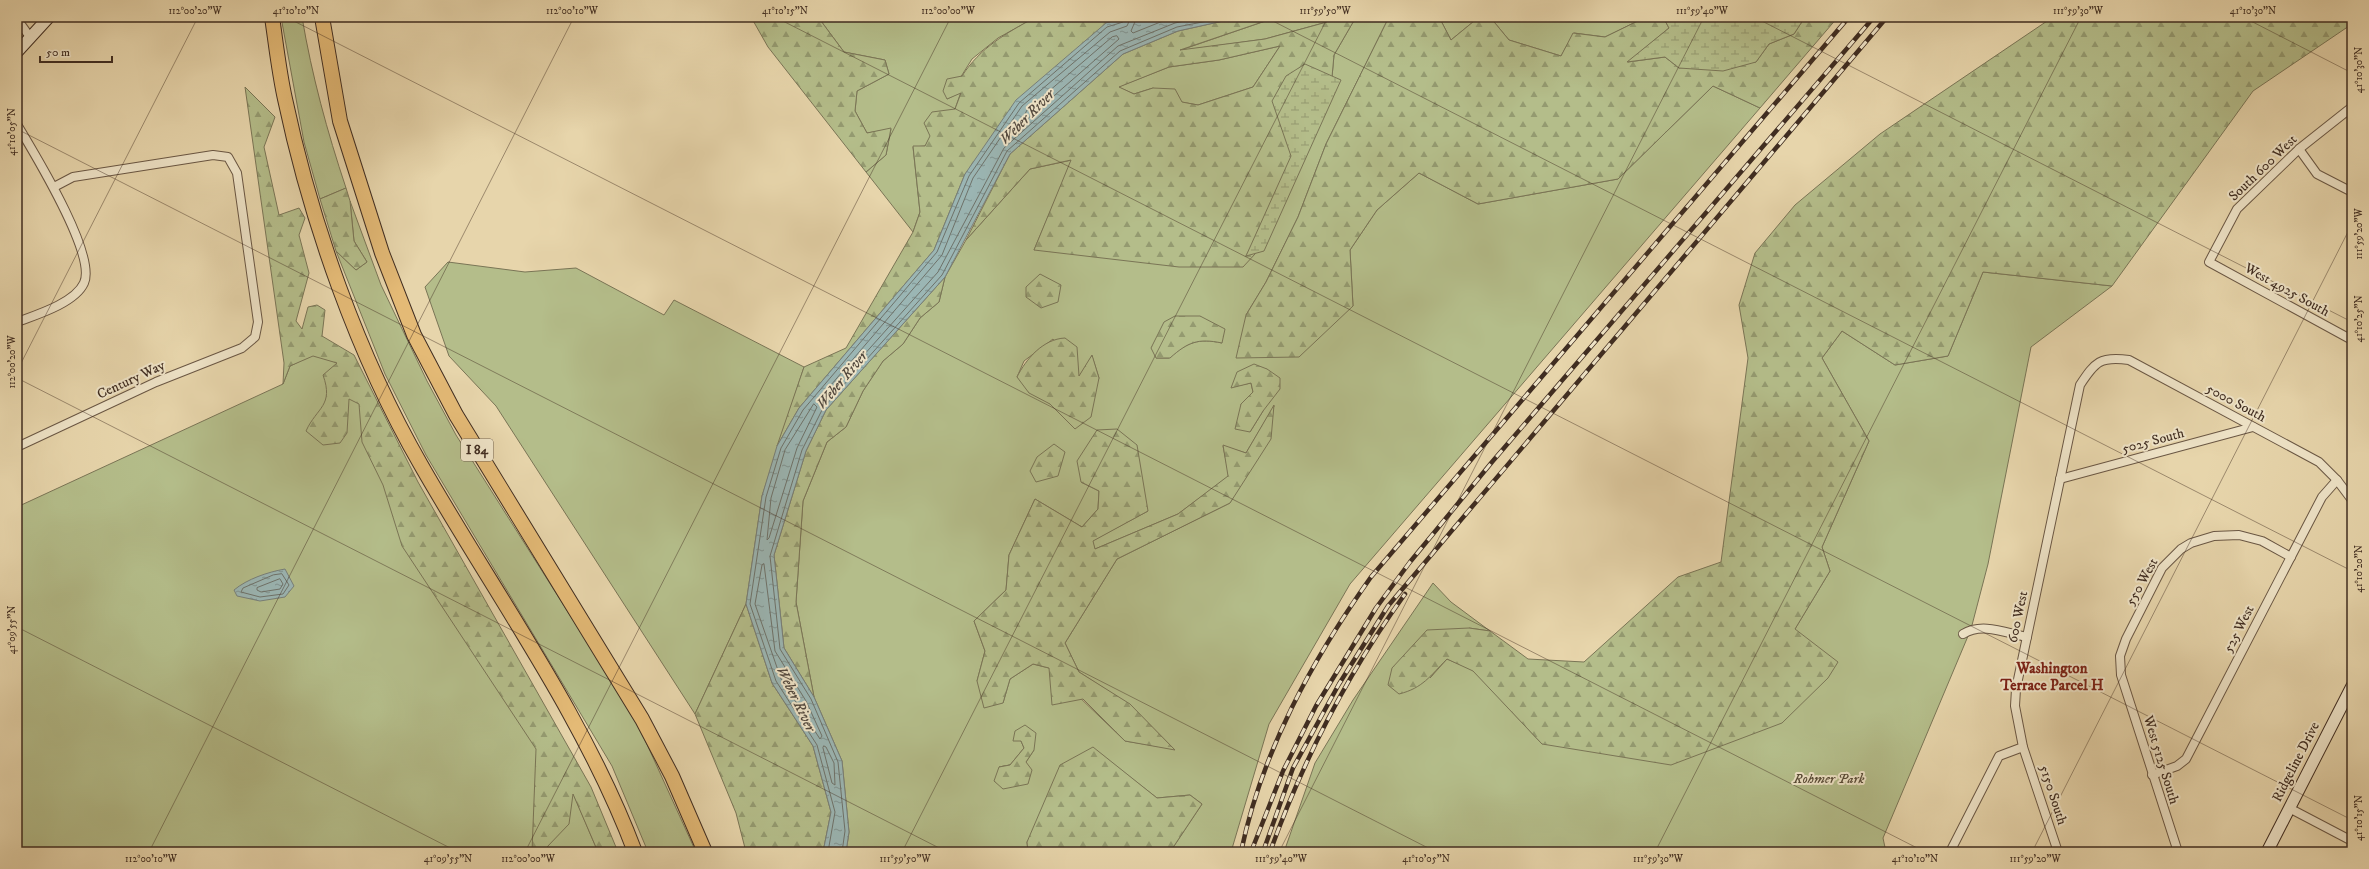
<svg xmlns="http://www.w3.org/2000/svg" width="2369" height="869" font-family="'IM FELL DW Pica',serif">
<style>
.green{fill:#b4bd8a;stroke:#7a7556;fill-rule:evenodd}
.forest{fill:url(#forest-firs);stroke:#7a7556;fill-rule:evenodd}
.wetland{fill:url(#wetland-marsh);stroke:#7a7556}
.water{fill:url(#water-ripples);stroke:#777f79}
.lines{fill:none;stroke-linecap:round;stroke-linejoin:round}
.shore{stroke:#6e726a;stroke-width:1}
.street-casing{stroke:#6a5744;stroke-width:10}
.secondary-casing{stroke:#402d21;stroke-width:13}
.highway-casing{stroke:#402d21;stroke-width:16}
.street{stroke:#efe4c8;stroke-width:8}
.secondary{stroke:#efe4c8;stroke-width:11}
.highway{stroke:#e4ba76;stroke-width:14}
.rail-casing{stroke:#402d21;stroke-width:4.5}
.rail{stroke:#efe4c8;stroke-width:3;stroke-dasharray:9;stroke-linecap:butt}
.ticks{fill:none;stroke:#402d21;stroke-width:1;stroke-opacity:0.45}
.labels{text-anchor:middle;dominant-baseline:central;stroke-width:4;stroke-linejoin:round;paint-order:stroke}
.shield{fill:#efe4c8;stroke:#746453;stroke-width:1}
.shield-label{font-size:13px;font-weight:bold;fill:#402d21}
.street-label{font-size:14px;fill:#402d21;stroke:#efe4c8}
.park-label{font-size:14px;font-style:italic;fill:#574a36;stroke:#efe4c8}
.water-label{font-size:15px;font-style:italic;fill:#52483e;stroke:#efe4c8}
.neighbourhood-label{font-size:15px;font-weight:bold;fill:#7a1f14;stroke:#efe4c8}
.neatline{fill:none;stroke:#402d21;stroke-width:1.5}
.ticks-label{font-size:10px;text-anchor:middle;fill:#402d21}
</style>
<defs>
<pattern id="forest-firs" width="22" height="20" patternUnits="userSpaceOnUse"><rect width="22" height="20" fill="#b4bd8a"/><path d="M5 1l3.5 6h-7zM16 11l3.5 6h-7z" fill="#949a70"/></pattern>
<pattern id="wetland-marsh" width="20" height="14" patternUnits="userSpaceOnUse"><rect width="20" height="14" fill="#b4bd8a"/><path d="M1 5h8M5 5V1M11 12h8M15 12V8" fill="none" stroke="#949a70"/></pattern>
<pattern id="water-ripples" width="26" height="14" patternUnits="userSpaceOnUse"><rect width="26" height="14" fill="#9bb6b4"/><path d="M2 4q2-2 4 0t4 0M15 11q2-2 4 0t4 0" fill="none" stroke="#809492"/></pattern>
</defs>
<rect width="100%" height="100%" fill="#e7d5ab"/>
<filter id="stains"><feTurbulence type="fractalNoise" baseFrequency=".005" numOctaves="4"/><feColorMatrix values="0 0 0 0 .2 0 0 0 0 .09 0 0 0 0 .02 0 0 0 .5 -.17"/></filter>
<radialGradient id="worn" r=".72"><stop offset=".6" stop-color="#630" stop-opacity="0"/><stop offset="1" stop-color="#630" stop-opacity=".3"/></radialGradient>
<g class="green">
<path d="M281 17H302C312 76 327 131 346 188L320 199 304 142Z"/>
<polygon points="818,17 1036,17 998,38 972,59 947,99 961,92 955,109 931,136 925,146 913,147 920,212 913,232 866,172 886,155 891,129 867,133 855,111 857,91 889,74 885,60 844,52"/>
<polygon points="1277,17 1330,17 1327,22 1265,39 1178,51"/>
<path d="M1356 17H1389L1326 144 1298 217 1266 282 1246 315 1353 306 1350 250 1377 210 1419 173 1478 204 1618 179 1713 86 1760 108 1350 584 1269 724 1231 852H1170L1202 804 1190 795 1157 798 1093 748 1027 842 1028 852H846L849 832 842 761 814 697 796 602 803 501 827 442 846 427 863 391 883 361 903 344 920 318 939 302 945 277 966 240 1030 169 1072 160 1034 250 1332 77 1334 55ZM1200 316 1222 343C1198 338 1188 342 1169 358H1156ZM1053 339 1079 377 1092 356 1099 378 1075 429 1050 404 1017 377 1024 361ZM1267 369 1263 411 1250 432 1241 404 1253 392 1251 383 1231 387ZM1274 406 1230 503 1117 559 1065 643 1079 672 1130 705 1174 749 1125 741 1049 668 1033 664 1010 679 1003 703 977 681 985 651 974 621 1006 590 1009 555 1035 499 1082 527 1098 509 1099 491 1081 482 1148 511 1092 541 1095 549 1178 514 1229 476 1223 446 1246 453ZM1021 741 1034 750 1026 762 999 767 1010 765 1024 748Z"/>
<polygon points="1439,17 1479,17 1451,40"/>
<polygon points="1490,17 1646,17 1605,37 1574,33 1561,56 1509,40"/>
<polygon points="1280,46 1253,87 1198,105 1181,102 1153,88 1134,94 1118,87 1169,67 1219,60"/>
<polygon points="350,201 381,285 427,381 456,435 635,718 696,852 648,852 612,766 426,455 385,374 336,251 356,270 367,262 354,241"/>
<polygon points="448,262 525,272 576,268 664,315 674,300 804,367 762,496 746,604 695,714 496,406 449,356 425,287"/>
<polygon points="1983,272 2112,286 2031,347 1988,564 1971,629 1883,838 1886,852 1284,852 1315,763 1353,700 1433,583 1451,602 1490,631 1469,628 1430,678 1447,659 1473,670 1542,744 1795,629 1830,571 1822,547 1869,441 1822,358 1842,331 1895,365 1948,356"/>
<polygon points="313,355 338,363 573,793 598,852 17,852 17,507 283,384 290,366"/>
</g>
<g class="forest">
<polygon points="751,17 818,17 844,52 885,60 889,74 857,91 855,111 867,133 891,128 886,155 866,172 768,47"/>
<path d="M1036 17H1128L1106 23 965 174 934 250 799 408 777 446 804 367 846 348 913 232 920 212 913 146H925L930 136 924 123 932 112 955 109 961 93 947 99 943 91 947 79 962 76C980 48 1006 33 1036 17Z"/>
<path d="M1241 17H1277L1180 50 1265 39 1327 22 1330 17H1356L1334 55 1332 77 1309 150 1267 241 1243 267H1179L1034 250 1071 160 1030 169 966 240 1010 154 1123 54 1178 31ZM1280 46 1253 87 1198 105 1182 102 1175 89 1153 88 1134 94 1119 87 1169 67 1219 60Z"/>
<polygon points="1389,17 1439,17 1451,40 1479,17 1490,17 1509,40 1561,56 1573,33 1605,37 1646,17 1663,17 1669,28 1628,62 1665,57 1679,68 1756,62 1769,44 1794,34 1805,17 1824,17 1828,21 1830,17 1838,17 1760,108 1713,86 1618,179 1478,204 1419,173 1377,210 1350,250 1353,306 1299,357 1236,358 1246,315 1266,282 1298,217 1326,144"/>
<path d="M2053 17H2352V24L2253 91 2112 286 1983 272 1948 356 1895 365 1842 331 1822 358 1869 441 1822 547 1830 571 1795 629 1838 662 1828 678 1782 723 1671 765 1542 744 1473 671 1447 659C1430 676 1423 688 1399 694L1388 685 1392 668 1427 630 1469 628 1490 631 1528 659 1584 662 1678 577 1721 562 1748 358 1739 305 1755 253 1795 205 1880 134Z"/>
<path d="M245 87 275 117 264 147 279 215 299 208 305 218 299 235 309 273 296 321 302 329 308 307 317 305 325 310 322 336 354 355 418 482 591 787 618 852H598L573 794 569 824 547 847 555 852H532L536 749 402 546 383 485 362 442 359 404 349 399 347 433 340 443 323 445 306 431C317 407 334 406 323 375L337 363 313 356 290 366 283 384 284 363Z"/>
<polygon points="346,188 350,201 354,241 367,262 356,270 336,251 320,199"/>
<polygon points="1040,274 1061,285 1058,302 1041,308 1026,297 1026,287"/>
<polygon points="945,277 939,302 920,318 903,344 883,361 863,391 846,427 827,442 803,501 796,602 814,697 784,648 774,555 806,451 826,410"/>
<path d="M1175 316H1200L1225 329 1222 343C1198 338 1188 342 1170 358H1156L1151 348 1164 322Z"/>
<path d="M1065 338 1077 347 1079 376 1092 355 1099 378 1091 417 1075 429 1050 404 1029 393 1017 377C1026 359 1043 339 1065 338Z"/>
<polygon points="1254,364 1267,369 1280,378 1280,389 1263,411 1250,432 1235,429 1241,404 1253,392 1251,383 1231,388 1237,372"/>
<polygon points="1274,405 1271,439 1230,503 1117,559 1065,643 1079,672 1130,704 1175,750 1125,741 1083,699 1052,705 1049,668 1033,664 1010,679 1003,703 984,708 977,681 985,651 974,621 1006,590 1009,555 1035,499 1082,527 1098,509 1099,491 1081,482 1077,461 1097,430 1117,429 1137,445 1148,511 1093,541 1095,549 1178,514 1228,476 1223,445 1246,453"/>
<polygon points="1054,444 1065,452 1058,476 1036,482 1030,471 1037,457"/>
<polygon points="746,604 772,683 813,746 831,812 823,852 746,852 736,813 695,714"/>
<polygon points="1025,725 1036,733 1034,750 1026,762 1032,770 1028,784 1003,789 994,781 999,767 1010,765 1024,748 1021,741 1013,741 1015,731"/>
<polygon points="1093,747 1157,798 1190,795 1202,804 1170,852 1028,852 1027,842 1060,765"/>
</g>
<g class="wetland">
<polygon points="1663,17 1805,17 1794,34 1769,44 1756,62 1723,71 1679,68 1665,57 1627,62 1669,28"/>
<polygon points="1305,64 1341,80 1264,251 1246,256 1291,156 1272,101 1286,76"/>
</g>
<g class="water">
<polygon points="1128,17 1241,17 1178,31 1123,54 1010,154 945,277 826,410 806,451 774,555 784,648 814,697 842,761 849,832 846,852 823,852 831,812 813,746 772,683 746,604 762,496 777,446 799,408 934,250 965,174 1016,100 1106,23"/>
<path d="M285 569 294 586 285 597 260 601 237 596 234 590C247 579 268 572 285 569Z"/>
</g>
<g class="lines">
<g class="shore">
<polyline points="1131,17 1127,26 1110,32 1022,106 973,178 942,255 825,392 825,395 828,395 938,272 1004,148 1118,46 1175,23 1204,17"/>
<polyline points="1137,17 1131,31 1133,33 1173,17"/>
<polygon points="1117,36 1119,39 1024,122 1021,122 1027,110 1112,37"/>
<polygon points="814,404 817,407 797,448 769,538 767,540 771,498 785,450"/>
<polygon points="764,564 775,651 806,701 822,736 820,739 781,679 755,604 762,565"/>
<polygon points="282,574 289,585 283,594 260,597 241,592 243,588 273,575"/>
<polygon points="280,579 283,584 280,589 261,592 257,590 257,588"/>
<polygon points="824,746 826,747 834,763 835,785 832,783 823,748"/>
<polyline points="828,852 835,812 817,745 776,681 750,604 766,497 781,448 803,410 937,252 969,176 1019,103 1107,27 1123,22 1126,17"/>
<polyline points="842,852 845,831 838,762 811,699 780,649 770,556 802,450 823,408 942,275 1007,151 1120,51 1177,27 1228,17"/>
</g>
<defs>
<g id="street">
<polyline points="17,19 30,37"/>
<polyline points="2352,107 2299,149 2237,209 2209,262 2352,340"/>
<polyline points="2299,149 2317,174 2352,192"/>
<path d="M17 322C36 315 75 303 84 283 97 255 34 153 18 126"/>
<polyline points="17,447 156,382 242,348 255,337 258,322 237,173 228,157 213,155 73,177 54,187"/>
<polyline points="2060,479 2253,427"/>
<path d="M1963 634C1982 622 2006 633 2027 637"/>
<polyline points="2023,747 2058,852"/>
<polyline points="2152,775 2177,766 2186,759 2322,497 2337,480"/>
<polyline points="2289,808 2352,841"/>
<path d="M1950 852 1999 756 2023 747 2015 706 2016 689 2080 385C2095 362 2100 356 2129 360L2319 462 2337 480 2352 500"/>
<polyline points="2178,852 2121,675 2120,656 2126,639 2162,568 2181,549 2191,543 2214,536 2239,535 2262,541 2291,557"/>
</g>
<g id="secondary">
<polyline points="17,52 49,17"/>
<polyline points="2267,852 2352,686"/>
</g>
<g id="highway">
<path d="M272 17C276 44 279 72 285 99 311 222 358 356 421 465 494 593 583 714 635 852"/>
<polyline points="322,17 340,121 382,253 414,335 456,415 642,719 672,776 705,852"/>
</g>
</defs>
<use href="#street" class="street-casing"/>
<use href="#secondary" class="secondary-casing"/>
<use href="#highway" class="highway-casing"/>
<use href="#street" class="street"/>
<use href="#secondary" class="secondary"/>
<use href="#highway" class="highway"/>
<defs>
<g id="rail">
<path d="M1241 852C1262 751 1312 660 1371 577L1849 17"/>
<polyline points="1251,852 1283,771 1316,706 1376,608 1410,562 1492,462 1874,17"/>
<polyline points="1263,852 1293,768 1339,684 1388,606 1887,17"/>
<path d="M1270 852C1303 760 1348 673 1405 594"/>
</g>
</defs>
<use href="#rail" class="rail-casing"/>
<use href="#rail" class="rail"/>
</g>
<path class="ticks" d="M286 17 1925 852M775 17 2352 820M1265 17 2352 571M1754 17 2352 322M2243 17 2352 73M17 129 1436 852M17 371 198 17M17 378 947 852M17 627 458 852M149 852 574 17M525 852 951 17M902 852 1328 17M1279 852 1704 17M1655 852 2081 17M2032 852 2352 224"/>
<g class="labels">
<rect class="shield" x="461" y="439" width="32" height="22" rx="3"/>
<g class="shield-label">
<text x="477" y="450">I 84</text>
</g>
<g class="street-label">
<text transform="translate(2263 168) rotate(-44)">South 600 West</text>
<text transform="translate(2287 290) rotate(29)">West 4925 South</text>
<text transform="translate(131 380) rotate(-25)">Century Way</text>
<text transform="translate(2236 403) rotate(28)">5000 South</text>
<text transform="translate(2153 441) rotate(-15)">5025 South</text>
<text transform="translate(2142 582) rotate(-61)">550 West</text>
<text transform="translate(2018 617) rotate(-78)">600 West</text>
<text transform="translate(2239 629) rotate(-63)">525 West</text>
<text transform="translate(2161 760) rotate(73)">West 5125 South</text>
<text transform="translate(2296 762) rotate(-63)">Ridgeline Drive</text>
<text transform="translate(2053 795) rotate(72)">5150 South</text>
</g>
<g class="park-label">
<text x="1829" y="779">Rohmer Park</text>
</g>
<g class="water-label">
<text transform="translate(1027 117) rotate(-45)">Weber River</text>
<text transform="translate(842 380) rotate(-50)">Weber River</text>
<text transform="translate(796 699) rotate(64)">Weber River</text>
</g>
<g class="neighbourhood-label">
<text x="2052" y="668">Washington<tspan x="2052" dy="17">Terrace Parcel H</tspan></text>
</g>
</g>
<rect width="2369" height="869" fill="none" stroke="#e7d5ab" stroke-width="44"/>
<path d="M40 56v6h72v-6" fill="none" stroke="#402d21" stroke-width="2"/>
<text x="46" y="56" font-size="12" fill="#402d21" stroke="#efe4c8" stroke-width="3" paint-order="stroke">50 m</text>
<rect x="22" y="22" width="2325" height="825" class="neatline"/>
<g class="ticks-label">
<text x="195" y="14">112°00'20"W</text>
<text x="296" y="14">41°10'10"N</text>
<text x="572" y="14">112°00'10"W</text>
<text x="785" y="14">41°10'15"N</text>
<text x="948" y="14">112°00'00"W</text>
<text x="1325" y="14">111°59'50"W</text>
<text x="1702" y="14">111°59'40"W</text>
<text x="2078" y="14">111°59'30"W</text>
<text x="2253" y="14">41°10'30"N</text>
<text transform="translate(2358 70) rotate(-90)" y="4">41°10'30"N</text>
<text transform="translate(11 132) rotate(-90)" y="4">41°10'05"N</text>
<text transform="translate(2358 234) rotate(-90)" y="4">111°59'20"W</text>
<text transform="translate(2358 319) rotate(-90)" y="4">41°10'25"N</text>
<text transform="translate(11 362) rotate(-90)" y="4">112°00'20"W</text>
<text transform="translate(2358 569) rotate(-90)" y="4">41°10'20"N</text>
<text transform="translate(11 630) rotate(-90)" y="4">41°09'55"N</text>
<text transform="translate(2358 818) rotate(-90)" y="4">41°10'15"N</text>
<text x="151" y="862">112°00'10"W</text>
<text x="448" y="862">41°09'55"N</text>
<text x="528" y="862">112°00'00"W</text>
<text x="905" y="862">111°59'50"W</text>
<text x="1281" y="862">111°59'40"W</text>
<text x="1426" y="862">41°10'05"N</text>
<text x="1658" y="862">111°59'30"W</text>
<text x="1915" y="862">41°10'10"N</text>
<text x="2035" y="862">111°59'20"W</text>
</g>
<rect width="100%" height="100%" filter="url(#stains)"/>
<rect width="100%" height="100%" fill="url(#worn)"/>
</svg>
